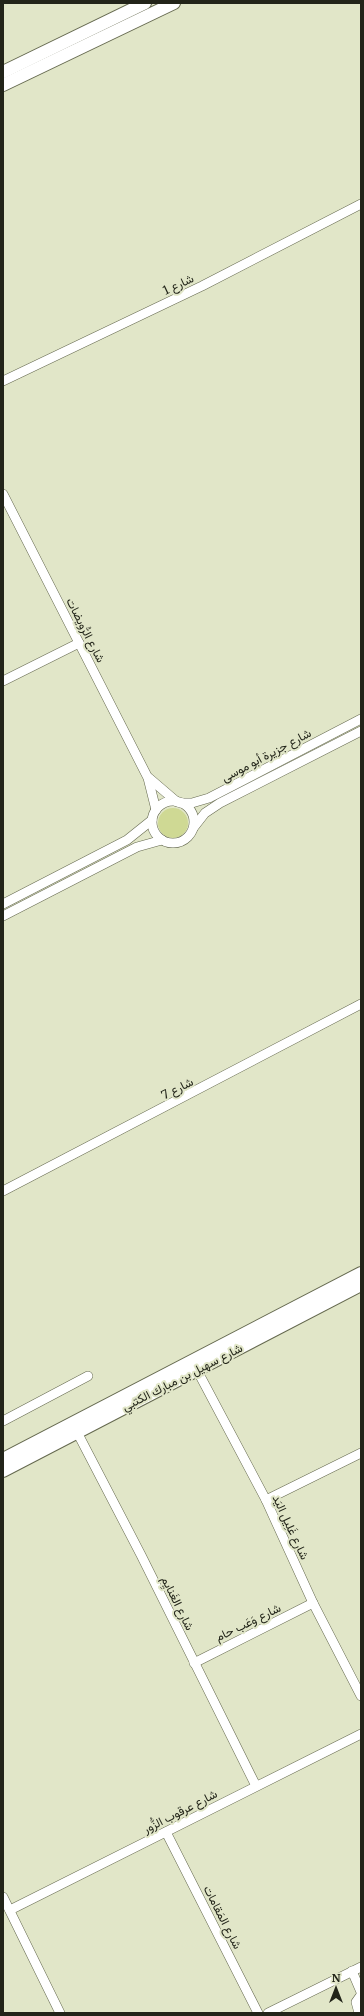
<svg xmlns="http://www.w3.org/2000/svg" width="364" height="2016" font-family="Merriweather,Vazirmatn,serif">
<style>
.green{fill:#cfd994}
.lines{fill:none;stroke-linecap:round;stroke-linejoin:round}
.minor-casing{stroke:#65694f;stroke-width:10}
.tertiary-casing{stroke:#65694f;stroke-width:14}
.minor{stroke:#fff;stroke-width:9}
.tertiary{stroke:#fff;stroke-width:12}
.labels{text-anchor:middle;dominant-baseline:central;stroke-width:4;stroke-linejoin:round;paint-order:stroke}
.street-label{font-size:12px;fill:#222419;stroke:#e1e6c8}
</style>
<rect width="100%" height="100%" fill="#e1e6c8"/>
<circle class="green" cx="173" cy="823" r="15"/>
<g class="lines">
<defs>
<g id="minor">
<polyline points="3,381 202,286 361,204"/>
<polyline points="3,494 148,778 156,810"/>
<polyline points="3,681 79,643"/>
<polyline points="149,778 177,802"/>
<circle cx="173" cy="822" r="21"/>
<polyline points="180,803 192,803 209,798 361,719"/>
<polyline points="194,827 205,813 220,803 361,731"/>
<polyline points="3,904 127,840 152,820"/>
<polyline points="3,916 137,847 162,840"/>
<polyline points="3,1191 361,1004"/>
<polyline points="197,1370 266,1500 313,1603 361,1696"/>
<polyline points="3,1421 88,1376"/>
<polyline points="77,1432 141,1555 256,1786"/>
<polyline points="266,1500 361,1453"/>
<polyline points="194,1663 313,1603"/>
<polyline points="166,1832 258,2013"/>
<polyline points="3,1897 60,2013"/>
<polyline points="10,1910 361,1734"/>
<polyline points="352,1971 361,1992"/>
<polyline points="268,2013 361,1967"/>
<polyline points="359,2013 356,2002 361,1995"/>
</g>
<g id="tertiary">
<polyline points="3,72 145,3"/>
<polyline points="3,85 174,3"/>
<polyline points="3,1459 361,1273"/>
<polyline points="3,1471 361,1285"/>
</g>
</defs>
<use href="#minor" class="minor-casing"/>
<use href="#tertiary" class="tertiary-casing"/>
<use href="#minor" class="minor"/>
<use href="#tertiary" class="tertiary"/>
</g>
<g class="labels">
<g class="street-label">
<text transform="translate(178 284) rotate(-25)">شارع 1</text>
<text transform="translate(86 630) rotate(63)">شارع الرُّويضات</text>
<text transform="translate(266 755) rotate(-28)">شارع جزيرة أبو موسى</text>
<text transform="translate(177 1088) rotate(-27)">شارع 7</text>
<text transform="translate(182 1377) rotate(-27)">شارع سهيل بن مبارك الكتبي</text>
<text transform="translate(291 1527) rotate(65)">شارع غَلِيل اليَد</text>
<text transform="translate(178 1603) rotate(64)">شارع الغَنايِم</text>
<text transform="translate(248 1622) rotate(-26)">شارع وَعَب حام</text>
<text transform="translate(180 1811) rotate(-27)">شارع عرقوب الزُّور</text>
<text transform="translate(223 1917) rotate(63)">شارع المَقامات</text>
</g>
</g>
<rect width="364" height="2016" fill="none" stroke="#222419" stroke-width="8"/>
<g transform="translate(336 1988)" stroke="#e1e6c8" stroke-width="3" paint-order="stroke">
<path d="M0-3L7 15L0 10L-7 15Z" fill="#222419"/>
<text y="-6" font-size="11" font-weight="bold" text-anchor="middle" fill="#222419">N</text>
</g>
</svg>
